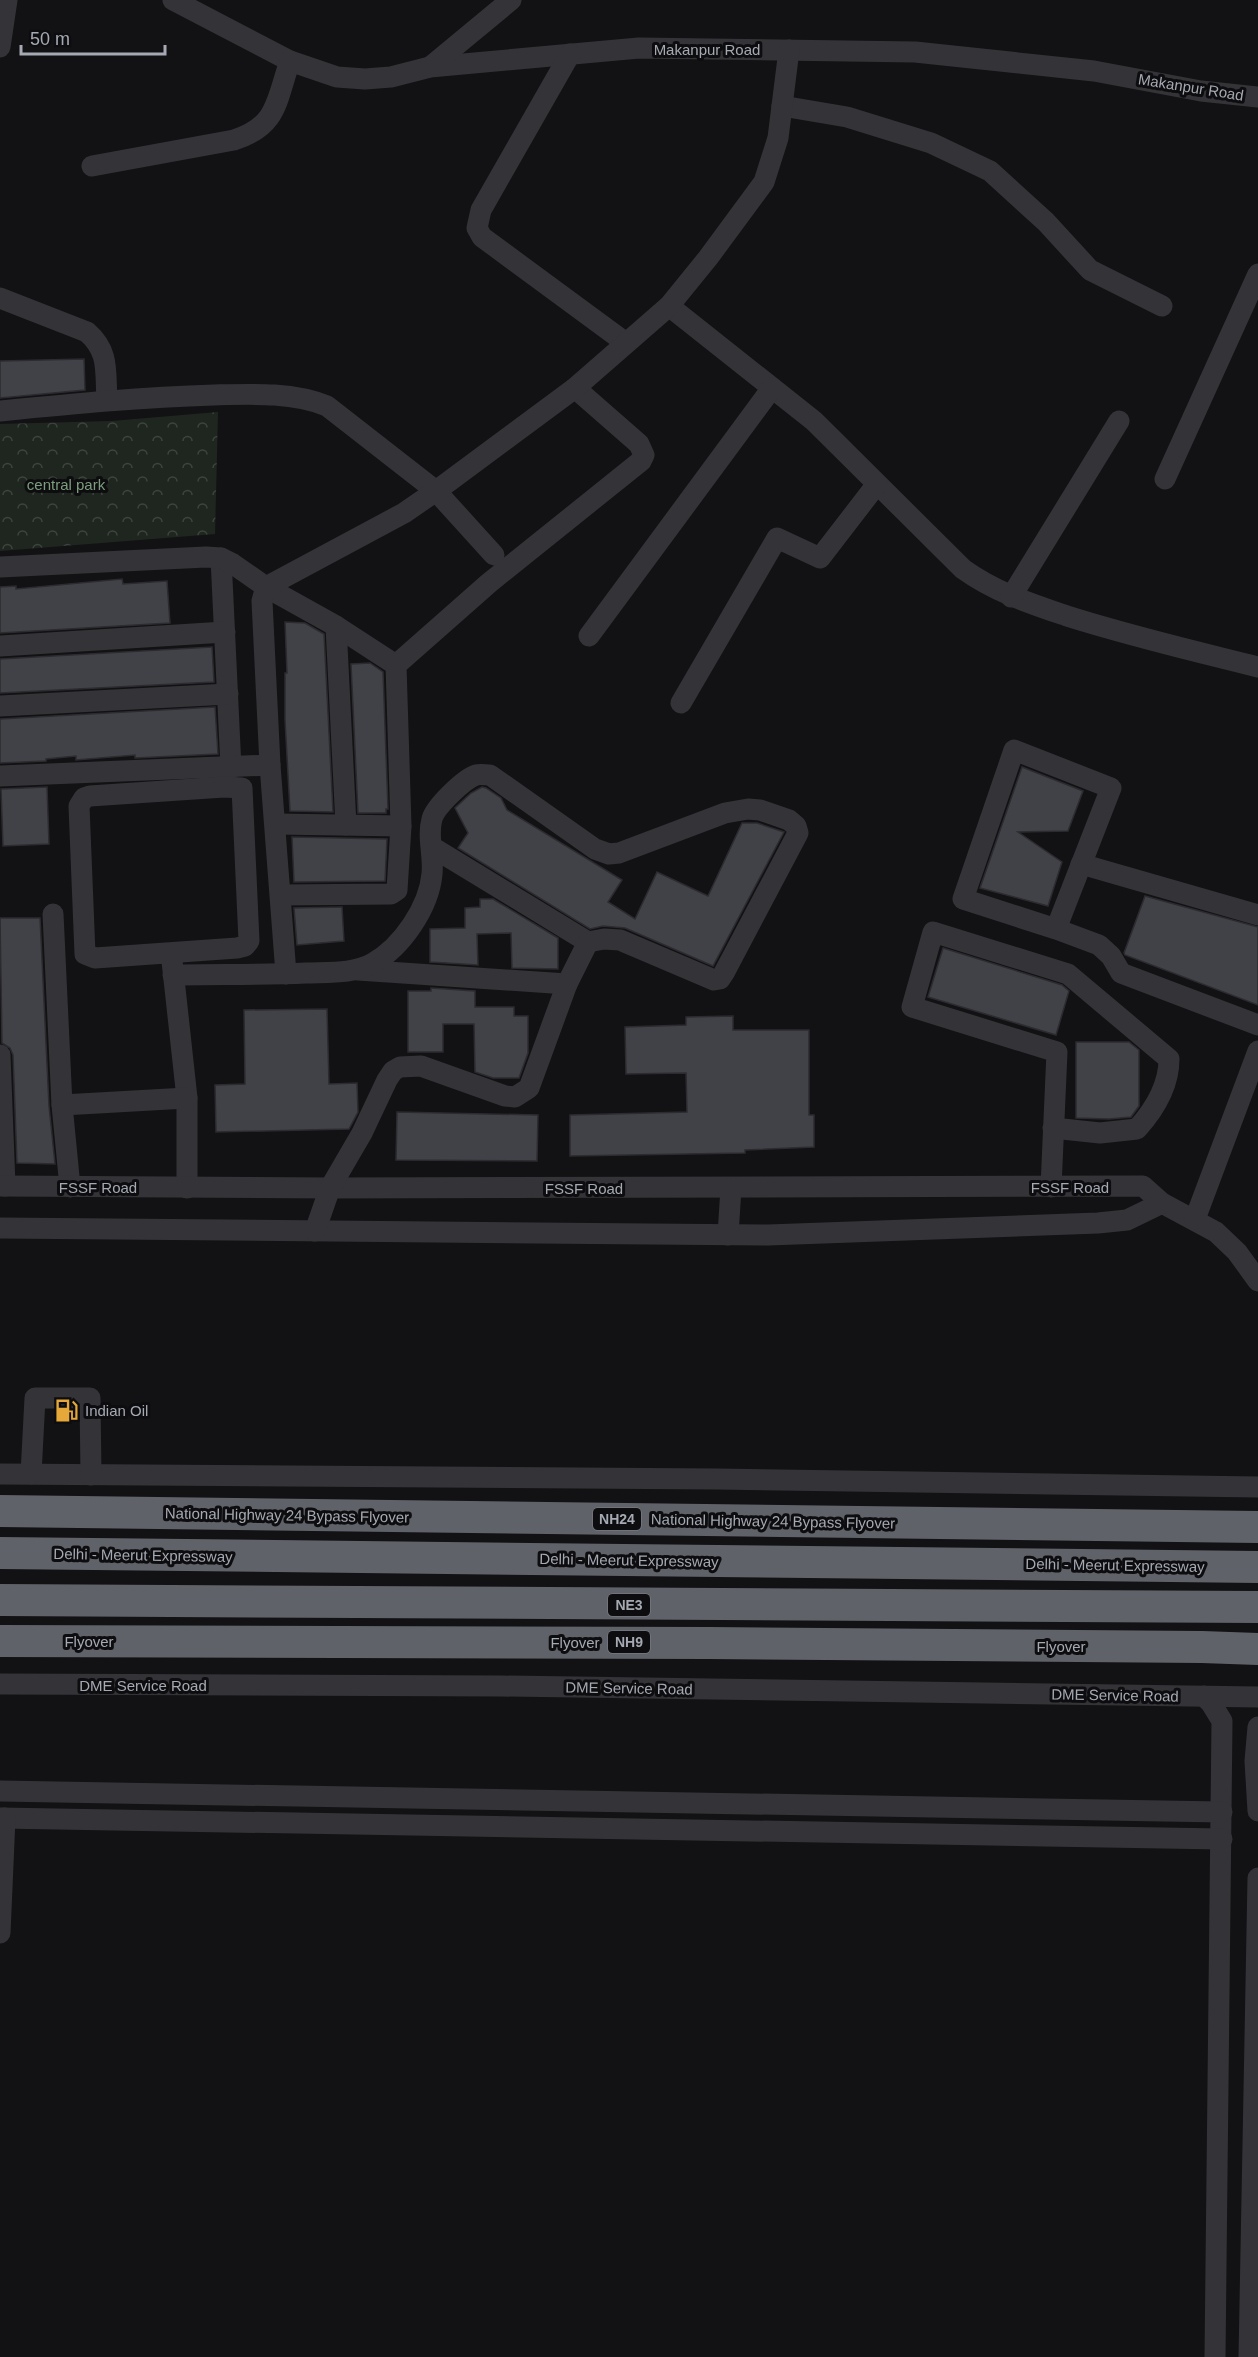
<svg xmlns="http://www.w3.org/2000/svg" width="1258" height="2357" font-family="Helvetica,sans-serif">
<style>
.park{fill:url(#park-crowns)}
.building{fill:#414247;stroke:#2c2c30;stroke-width:1.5}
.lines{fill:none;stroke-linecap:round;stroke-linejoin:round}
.minor{stroke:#343438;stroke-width:21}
.highway{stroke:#606269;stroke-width:32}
.labels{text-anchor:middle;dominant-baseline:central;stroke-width:6;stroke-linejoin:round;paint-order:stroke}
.shield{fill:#0d0d0f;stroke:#777a82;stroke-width:1.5}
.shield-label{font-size:14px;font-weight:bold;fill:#a5a9b3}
.street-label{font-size:15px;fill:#a5a9b3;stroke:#0d0d0f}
.park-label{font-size:15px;fill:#7d9d7e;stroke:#0d0d0f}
.poi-label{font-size:15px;fill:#a5a9b3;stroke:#0d0d0f;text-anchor:start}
</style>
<defs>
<pattern id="park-crowns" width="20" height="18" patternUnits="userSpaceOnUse" patternTransform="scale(1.5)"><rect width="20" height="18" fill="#1f261f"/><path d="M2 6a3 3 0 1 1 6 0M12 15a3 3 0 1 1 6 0" fill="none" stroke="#3d433d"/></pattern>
</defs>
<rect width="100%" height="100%" fill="#121214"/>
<polygon class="park" points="218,412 215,534 0,551 0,424 112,421"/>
<g class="building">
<polygon points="84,359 85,390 0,398 0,361"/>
<polygon points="122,579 123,584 167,581 170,623 0,633 0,587 16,586 16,589"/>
<polygon points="285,622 305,623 324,634 333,812 290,811 285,720 285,673 287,673"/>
<polygon points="212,647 214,682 0,693 0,659"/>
<polygon points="370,663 383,672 388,809 386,809 386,813 358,813 351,664"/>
<polygon points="215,707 218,754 135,758 135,755 76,760 76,756 46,759 46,761 0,763 0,719"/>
<polygon points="1022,767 1083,791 1068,831 1018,832 1062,862 1048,906 980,888"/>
<polygon points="47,787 49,844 3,846 1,789"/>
<polygon points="482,787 486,788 501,798 507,810 622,880 608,902 635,919 657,872 708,896 742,823 757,823 784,832 713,966 625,928 603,926 590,929 458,848 468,833 455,808 471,793"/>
<polygon points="292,837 387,839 385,881 294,882"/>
<polygon points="1145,896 1258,927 1258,1005 1125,955 1124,953"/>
<polygon points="480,899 493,899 558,938 558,969 512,968 511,933 477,934 478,965 430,962 430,929 465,928 465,908 480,907"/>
<polygon points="342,907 344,941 297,945 294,908"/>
<polygon points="0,918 40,918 49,1106 55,1164 17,1163 13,1055 10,1048 2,1043"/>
<polygon points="943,948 1062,985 1069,991 1056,1035 928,997"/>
<polygon points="431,988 475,991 475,1007 514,1007 514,1016 528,1016 528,1053 519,1078 493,1078 475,1072 474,1024 443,1024 443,1052 408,1052 408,991 431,991"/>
<polygon points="327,1009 329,1084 357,1083 358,1112 349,1129 216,1132 215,1085 245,1084 244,1010"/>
<polygon points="733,1016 733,1030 809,1030 809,1115 814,1115 814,1147 745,1150 745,1153 570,1156 570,1115 687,1112 686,1073 626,1074 625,1027 686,1025 686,1017"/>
<polygon points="1076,1042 1129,1042 1139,1050 1139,1106 1131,1117 1109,1119 1076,1118"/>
<polygon points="397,1112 538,1115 537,1161 396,1160"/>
</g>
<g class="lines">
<g class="minor">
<polyline points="173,0 290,61 337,77 365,79 391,77 430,67 639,48 915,52 1094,71 1201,91 1258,97"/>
<polyline points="0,47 7,0"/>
<polyline points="570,54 481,210 477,228 482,237 626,343"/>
<polyline points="430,67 511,0"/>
<polyline points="782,106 847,117 931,143 990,171 1046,222 1090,270 1162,306"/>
<path d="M92 166 234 140C278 126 276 101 290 61"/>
<path d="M0 298 87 332C110 352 105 372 107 400"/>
<path d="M669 306 814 421 963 569C995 592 1029 603 1067 616 1130 636 1194 651 1258 667"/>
<path d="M0 411C71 404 142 397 214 395 251 394 293 392 327 406L436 491 494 555"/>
<polyline points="1165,479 1258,274"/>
<polyline points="221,558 231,768"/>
<polyline points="0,567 206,557 221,558 233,564 266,587 336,626 396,665"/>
<polyline points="1011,597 1119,421"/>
<polyline points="336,626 346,825"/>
<polyline points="589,636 772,388"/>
<polyline points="0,646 225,632"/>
<polyline points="681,703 777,538 820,558 877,484"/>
<polyline points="0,706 228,694"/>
<polyline points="0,776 270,765"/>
<polygon points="224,787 242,788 249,941 245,946 237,948 95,958 85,954 79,806 84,798 90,796"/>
<polyline points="276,824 401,826"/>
<polyline points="1081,864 1258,915"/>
<polyline points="281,895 391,894 397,890 401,826 396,665 489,583 641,461 644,455 639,444 575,388"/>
<polyline points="53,914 62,1105 70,1187"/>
<polyline points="1056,929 1111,788 1014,750 963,899 1056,929 1099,945 1111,956 1121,973 1258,1025"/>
<polyline points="172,961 187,1098 187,1188"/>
<polyline points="358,970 567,984"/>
<polyline points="286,974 270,765 262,601 266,587 404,513 436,491 575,388 669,306 708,258 764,182 778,138 789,50"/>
<path d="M173 975C217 974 262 975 306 973 328 972 354 974 373 963 402 947 429 907 432 874 434 856 427 837 432 819 435 807 464 779 476 775 480 774 486 775 490 775L595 849 609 854 619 853 725 813 748 809 760 810 789 820 796 826 798 833 724 973 720 979 714 980 620 940 604 939 588 942 432 847"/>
<polyline points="0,1055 5,1186"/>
<polyline points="62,1105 187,1098"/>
<polyline points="0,1186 330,1188 1143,1186 1162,1203 1216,1232 1237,1252 1258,1281"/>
<path d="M1051 1187 1057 1052 912 1007 933 932 1068 974 1169 1059C1169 1086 1155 1109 1137 1129L1100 1133 1053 1128"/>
<polyline points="1195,1219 1258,1051"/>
<polyline points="0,1228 768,1235 1098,1223 1127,1220 1162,1203"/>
<polyline points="315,1231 330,1188 362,1133 387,1080 393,1071 400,1067 421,1066 505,1096 515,1097 529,1088 567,984 588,942"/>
<polyline points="728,1235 731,1188"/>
<polyline points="0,1474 717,1479 1258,1487"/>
<polyline points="31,1474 35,1398 90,1398 91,1475"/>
<polyline points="0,1684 501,1686 1258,1697"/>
<polyline points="1204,1696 1211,1703 1222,1721 1215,2357"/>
<polyline points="1258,1727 1255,1761 1258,1811"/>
<polyline points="0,1791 1222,1812"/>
<polyline points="0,1818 1222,1839"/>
<polyline points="0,1933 5,1818"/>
<polyline points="1249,2357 1258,1878"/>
</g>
<g class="highway">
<polyline points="0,1511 1258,1527"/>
<polyline points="0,1553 1258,1567"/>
<polyline points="0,1600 1258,1607"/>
<polyline points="0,1641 709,1643 1202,1647 1258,1649"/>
</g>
</g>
<defs>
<symbol id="fuel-bare" viewBox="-9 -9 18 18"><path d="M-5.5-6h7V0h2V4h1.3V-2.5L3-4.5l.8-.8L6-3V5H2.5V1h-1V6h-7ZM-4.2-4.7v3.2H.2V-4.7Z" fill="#e5a839" stroke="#0d0d0f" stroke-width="2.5" paint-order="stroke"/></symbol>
</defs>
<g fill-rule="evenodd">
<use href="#fuel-bare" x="50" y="1394" width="33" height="33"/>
</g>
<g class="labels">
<g class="shield">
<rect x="593" y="1508" width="48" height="22" rx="4.5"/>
<rect x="608" y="1594" width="42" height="22" rx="4.5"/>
<rect x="608" y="1631" width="42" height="22" rx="4.5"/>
</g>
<g class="shield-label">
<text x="617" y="1519">NH24</text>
<text x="629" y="1605">NE3</text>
<text x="629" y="1642">NH9</text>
</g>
<g class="street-label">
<text x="707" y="49">Makanpur Road</text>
<text transform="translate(1191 87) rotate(9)">Makanpur Road</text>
<text x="98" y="1187">FSSF Road</text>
<text x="1070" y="1187">FSSF Road</text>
<text x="584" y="1188">FSSF Road</text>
<text transform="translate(287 1515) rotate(1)">National Highway 24 Bypass Flyover</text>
<text transform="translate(773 1521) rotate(1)">National Highway 24 Bypass Flyover</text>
<text transform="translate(143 1555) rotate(1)">Delhi - Meerut Expressway</text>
<text transform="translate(629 1560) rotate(1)">Delhi - Meerut Expressway</text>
<text transform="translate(1115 1565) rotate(1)">Delhi - Meerut Expressway</text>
<text x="89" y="1641">Flyover</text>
<text x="575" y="1642">Flyover</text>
<text x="1061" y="1646">Flyover</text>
<text x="143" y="1685">DME Service Road</text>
<text transform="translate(629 1688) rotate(1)">DME Service Road</text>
<text transform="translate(1115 1695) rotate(1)">DME Service Road</text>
</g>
<g class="park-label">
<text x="66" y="484">central park</text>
</g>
<g class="poi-label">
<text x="85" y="1410">Indian Oil</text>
</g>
</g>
<path d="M21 45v9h144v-9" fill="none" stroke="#a5a9b3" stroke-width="3"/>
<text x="30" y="45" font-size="18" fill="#a5a9b3" stroke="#0d0d0f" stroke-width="4.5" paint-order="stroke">50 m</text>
</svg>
